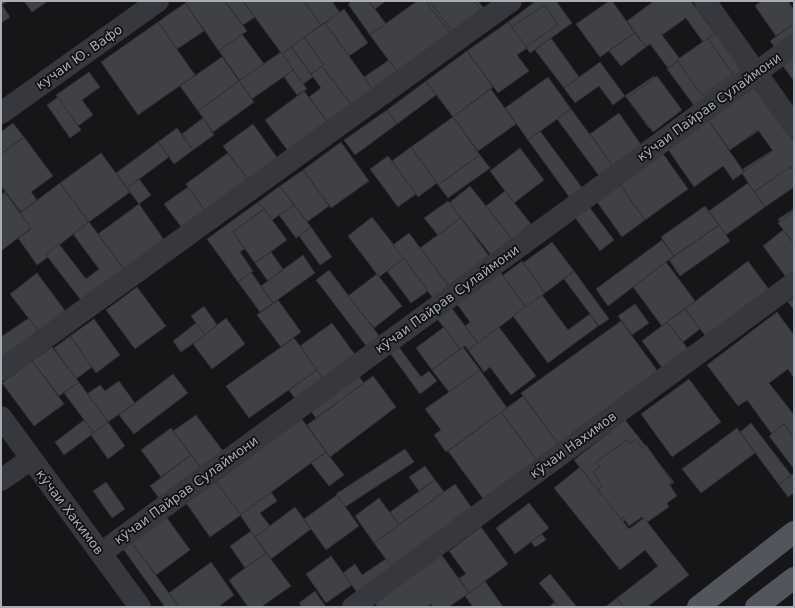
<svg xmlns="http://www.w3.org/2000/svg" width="795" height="608" font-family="'DejaVu Sans',sans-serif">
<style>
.building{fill:#404145;stroke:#303034}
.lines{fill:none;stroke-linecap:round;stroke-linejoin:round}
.minor{stroke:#37383d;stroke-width:22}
.major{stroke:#53555c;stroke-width:22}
.labels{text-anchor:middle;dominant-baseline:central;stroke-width:3.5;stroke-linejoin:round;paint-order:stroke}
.street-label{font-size:13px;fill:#a8adb8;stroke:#111113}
</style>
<rect width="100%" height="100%" fill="#161618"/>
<g class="building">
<polygon points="1,1 8,1 2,5 10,17 1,23"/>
<polygon points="24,1 48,1 32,12"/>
<polygon points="188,1 225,1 247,31 219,51 185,3"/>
<polygon points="225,1 243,1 255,17 243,25"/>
<polygon points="243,1 304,1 321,25 282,54"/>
<polygon points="304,1 332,1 340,13 321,25"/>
<polygon points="352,1 369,1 386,24 370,35 348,4"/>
<polygon points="369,1 386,1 375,9"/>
<polygon points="417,1 430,1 455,36 400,76 370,35"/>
<polygon points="425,1 478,1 487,12 453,37"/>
<polygon points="430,1 474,1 483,13 454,34"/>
<polygon points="536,1 556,1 572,23 530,53 508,22"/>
<polygon points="609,1 612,1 635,33 600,57 576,24"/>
<polygon points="654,1 691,1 715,34 703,42 686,18 662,35 680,59 668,68 650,44 646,47 627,21"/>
<polygon points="761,1 788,1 794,10 794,24 776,36 755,6"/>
<polygon points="185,3 204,31 177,49 158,22"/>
<polygon points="545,5 558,25 520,50 507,30"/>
<polygon points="344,9 368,43 349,56 325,23"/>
<polygon points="158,22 195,75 138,115 101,62"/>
<polygon points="508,22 527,48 517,55 529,71 498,93 467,51"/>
<polygon points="325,23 375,92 353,107 322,66 324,65 304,37"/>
<polygon points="794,24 794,36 776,49 770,41"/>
<polygon points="717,32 746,72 696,108 667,69"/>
<polygon points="635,33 646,47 621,66 609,51"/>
<polygon points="242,34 264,64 240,81 219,51"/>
<polygon points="304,37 324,65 311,74 291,47"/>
<polygon points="551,38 579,77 564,88 535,50"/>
<polygon points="708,38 733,74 702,96 677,60"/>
<polygon points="291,47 313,77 303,84 282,54"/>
<polygon points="467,51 493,87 453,117 426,81"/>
<polygon points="281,52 293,70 252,99 239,81"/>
<polygon points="794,56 794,80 783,64"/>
<polygon points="222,57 239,81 198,111 180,86"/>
<polygon points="794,58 794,81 783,66"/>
<polygon points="389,60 400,76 376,94 364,77"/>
<polygon points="600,62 625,96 613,105 599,86 575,103 564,88"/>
<polygon points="322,66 353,107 330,125 309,97 321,88 311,74"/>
<polygon points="293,70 307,89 297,95 284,77"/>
<polygon points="89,72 100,87 82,100 93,115 78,126 56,95"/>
<polygon points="654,76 676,107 649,128 625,96"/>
<polygon points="657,76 682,110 653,132 627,98"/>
<polygon points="548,77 571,109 528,140 505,108"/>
<polygon points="239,81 254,102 213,132 198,111"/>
<polygon points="426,81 436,95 397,124 387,110"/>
<polygon points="757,84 794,140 794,185 766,203 743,169 773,150 760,130 729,150 707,117"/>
<polygon points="755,87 794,142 794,165 754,192 742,173 773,151 758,130 730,150 708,120"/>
<polygon points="491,89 516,124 478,151 453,117"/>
<polygon points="304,91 330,125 291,155 265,120"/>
<polygon points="58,97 81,130 70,138 47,105"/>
<polygon points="571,109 614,167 600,177 557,119"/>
<polygon points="387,110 397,124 355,155 344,140"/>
<polygon points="619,113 642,146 614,167 590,134"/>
<polygon points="453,117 480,155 438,185 411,147"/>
<polygon points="203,118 214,135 193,150 182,134"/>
<polygon points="708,120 744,172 733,180 723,166 694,187 667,148"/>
<polygon points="13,123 24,137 1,154 1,132"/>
<polygon points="253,124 281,163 251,184 223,146"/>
<polygon points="177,128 193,150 174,164 158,142"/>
<polygon points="540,131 583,189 570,198 528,140"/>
<polygon points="24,137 53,176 31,192 37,200 21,212 1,186 1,154"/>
<polygon points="158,142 169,157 127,188 116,173"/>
<polygon points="341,142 369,181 331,208 303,170"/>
<polygon points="411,147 437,183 418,197 392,161"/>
<polygon points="520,148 544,180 514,203 490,171"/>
<polygon points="661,151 688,189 645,220 618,182"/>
<polygon points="101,153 130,192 89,222 60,183"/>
<polygon points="228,153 251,184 208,215 186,184"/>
<polygon points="480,155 490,168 448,198 438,185"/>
<polygon points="388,156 416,194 398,207 370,169"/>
<polygon points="790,167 794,173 794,187 765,207 754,192"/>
<polygon points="303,170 329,206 307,222 280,186"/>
<polygon points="139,179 151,195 139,204 127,188"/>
<polygon points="60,183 89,222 46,255 48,257 37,265 18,238 31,229 20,213"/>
<polygon points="748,183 765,207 726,235 709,211"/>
<polygon points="620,185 645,220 622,237 597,202"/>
<polygon points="280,186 294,205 272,220 258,202"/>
<polygon points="470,186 512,239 491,255 449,203"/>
<polygon points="188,187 208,215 185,232 164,204"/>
<polygon points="505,191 531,224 512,239 486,206"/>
<polygon points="5,192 25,220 1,237 1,195"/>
<polygon points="6,194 31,228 1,251 1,198"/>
<polygon points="448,201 461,218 438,235 424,218"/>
<polygon points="258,202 264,209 233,232 245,249 240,252 253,271 238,282 207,239"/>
<polygon points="139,204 167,244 127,273 98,234"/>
<polygon points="587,204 614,240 600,251 573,215"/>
<polygon points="294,205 311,227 296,238 279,215"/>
<polygon points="705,206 719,225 674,256 661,237"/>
<polygon points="264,209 287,240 255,263 233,232"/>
<polygon points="794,209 794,244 778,219"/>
<polygon points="794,211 794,244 778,223"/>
<polygon points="372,217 404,258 379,277 348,236"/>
<polygon points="461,218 489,256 449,286 420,248"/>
<polygon points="89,222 126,272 84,304 46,255 59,244 86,279 99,269 73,234"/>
<polygon points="719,225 730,241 680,276 669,260"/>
<polygon points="311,227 332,257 320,265 299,236"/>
<polygon points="783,230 794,244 794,271 786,277 763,246"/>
<polygon points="409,233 449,286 433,298 393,245"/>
<polygon points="662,240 674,256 608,306 596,289"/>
<polygon points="552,242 574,271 545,293 523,263"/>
<polygon points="271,252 283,269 268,281 255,263"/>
<polygon points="303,255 315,273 273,303 261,286"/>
<polygon points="404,258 428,291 411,303 387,271"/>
<polygon points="522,261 545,293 526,307 502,276"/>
<polygon points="748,261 773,295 710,342 685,309"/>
<polygon points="666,262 695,301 662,326 633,287"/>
<polygon points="329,270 380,337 367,347 316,280"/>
<polygon points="574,271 609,319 599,326 564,279"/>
<polygon points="251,272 273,303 260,312 238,282"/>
<polygon points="500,272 526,307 478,343 465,326 470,322 457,304"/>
<polygon points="37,273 66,312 39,332 10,294"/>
<polygon points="377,274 402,306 374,328 348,296"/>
<polygon points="137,287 166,326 135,349 106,310"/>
<polygon points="542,295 568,330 590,314 598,326 548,363 513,316"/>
<polygon points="794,298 794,310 788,302"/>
<polygon points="278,300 301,332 281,347 257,315"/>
<polygon points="635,304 649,323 632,335 618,316"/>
<polygon points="204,306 217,325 205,335 191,316"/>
<polygon points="450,306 478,343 468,350 465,346 460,349 436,317"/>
<polygon points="685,309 700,329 683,342 667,322"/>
<polygon points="777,312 794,335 794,378 788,369 769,383 794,415 794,437 784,424 772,434 747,400 738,406 707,365"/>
<polygon points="29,318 39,332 1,358 1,337"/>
<polygon points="226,318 245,344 212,369 193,344"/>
<polygon points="94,319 120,355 96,373 70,336"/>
<polygon points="621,321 662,377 562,449 521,393"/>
<polygon points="667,322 692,354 666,373 642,341"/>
<polygon points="196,323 205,335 181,352 173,341"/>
<polygon points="332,323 356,356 323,379 300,346"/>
<polygon points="444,327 460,349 432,370 416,348"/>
<polygon points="499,327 536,376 511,395 490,367 484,372 468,350"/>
<polygon points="70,336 92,367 76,379 54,348"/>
<polygon points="294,338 317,370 249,418 226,386"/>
<polygon points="398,346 421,377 429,371 437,381 420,394 390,353"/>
<polygon points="52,347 79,382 59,396 32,361"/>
<polygon points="463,347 480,370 449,392 432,370"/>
<polygon points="32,361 64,404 34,426 2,383"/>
<polygon points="317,370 323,379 295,399 289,390"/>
<polygon points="480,370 507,408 446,452 434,435 441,430 425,409"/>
<polygon points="356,373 364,383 316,418 309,409"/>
<polygon points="173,374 188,393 134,434 119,415"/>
<polygon points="373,376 396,407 330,457 307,425"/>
<polygon points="689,379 721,422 672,457 641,414"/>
<polygon points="119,381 135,403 108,422 87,394 100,385 105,391"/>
<polygon points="79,382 108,422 94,433 64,393"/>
<polygon points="523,396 562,449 540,465 501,412"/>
<polygon points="501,412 540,465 487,504 448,451"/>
<polygon points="196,415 223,451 200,467 173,431"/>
<polygon points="301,418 326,452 240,515 216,482"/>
<polygon points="84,420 94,433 64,455 55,442"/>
<polygon points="625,420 674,482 623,522 574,460"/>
<polygon points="108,422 125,446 108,459 91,435"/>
<polygon points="751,423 791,475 779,485 740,432"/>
<polygon points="784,424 794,437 794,469 769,436"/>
<polygon points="171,428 191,455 161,477 141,450"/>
<polygon points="737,428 755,453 701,493 682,469"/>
<polygon points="636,439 642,448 646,445 672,482 669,484 677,496 667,503 669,507 646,523 642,517 629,526 623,517 619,520 598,489 602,486 593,472 600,467 596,462 627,440 630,443"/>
<polygon points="405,449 414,462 345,507 336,494"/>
<polygon points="326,452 344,475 329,486 311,463"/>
<polygon points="191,455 200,467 159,498 150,486"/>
<polygon points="425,466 435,480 419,491 409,477"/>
<polygon points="580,467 629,529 644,518 689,575 647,607 623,607 617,598 658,566 645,550 620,570 554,488"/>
<polygon points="794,473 794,493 788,497 779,485"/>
<polygon points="435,480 444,492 399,525 390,512"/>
<polygon points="106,482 125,509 112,518 93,491"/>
<polygon points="216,482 241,515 210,537 186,503"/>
<polygon points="455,484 474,511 394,570 374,543"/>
<polygon points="271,492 277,501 260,513 270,526 255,537 240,515"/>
<polygon points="337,495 359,526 326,550 304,519"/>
<polygon points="379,498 399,525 374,543 355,516"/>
<polygon points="529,503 549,528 515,554 496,528"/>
<polygon points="295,507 311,529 271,559 255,537"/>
<polygon points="165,515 190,550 156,575 130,540"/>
<polygon points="481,527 508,564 469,593 459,578 466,574 449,551"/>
<polygon points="251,531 266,553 245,568 230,546"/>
<polygon points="542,534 546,540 535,547 531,542"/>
<polygon points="130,540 179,607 165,607 121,546"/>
<polygon points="266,553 291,586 261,607 248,607 229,580"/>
<polygon points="441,554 469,593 449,607 433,607 431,604 427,607 378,607 374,602"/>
<polygon points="331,556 352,585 326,603 306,574"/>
<polygon points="386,559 394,570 359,595 343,573 355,564 362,575"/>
<polygon points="211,562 234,595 218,607 179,607 169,593"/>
<polygon points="550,574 577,607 559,607 555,602 539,583"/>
<polygon points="485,581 503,607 473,607 465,596"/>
<polygon points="315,591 326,607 302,607 299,603"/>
<polygon points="617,598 623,607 605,607"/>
<polygon points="555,602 559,607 549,607"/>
</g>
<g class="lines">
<g class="minor">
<polyline points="705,1 794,126"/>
<polyline points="1,113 158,1"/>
<polyline points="1,370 511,1"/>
<polyline points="1,417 140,607"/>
<polyline points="1,480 31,459"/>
<polyline points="101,553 794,45"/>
<polyline points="353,607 794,283"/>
</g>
<g class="major">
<polyline points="698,607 794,532"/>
<polyline points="756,607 794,578"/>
</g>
</g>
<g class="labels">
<g class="street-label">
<text transform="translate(79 57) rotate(-35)">кучаи Ю. Вафо</text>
<text transform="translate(709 107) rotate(-36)">кӯчаи Пайрав Сулаймони</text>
<text transform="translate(447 299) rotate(-36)">кӯчаи Пайрав Сулаймони</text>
<text transform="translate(573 445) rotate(-36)">кӯчаи Нахимов</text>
<text transform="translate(186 490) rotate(-36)">кӯчаи Пайрав Сулаймони</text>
<text transform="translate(70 512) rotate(53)">кӯчаи Хакимов</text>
</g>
</g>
<rect width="795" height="608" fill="none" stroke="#a8adb8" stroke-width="4"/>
</svg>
